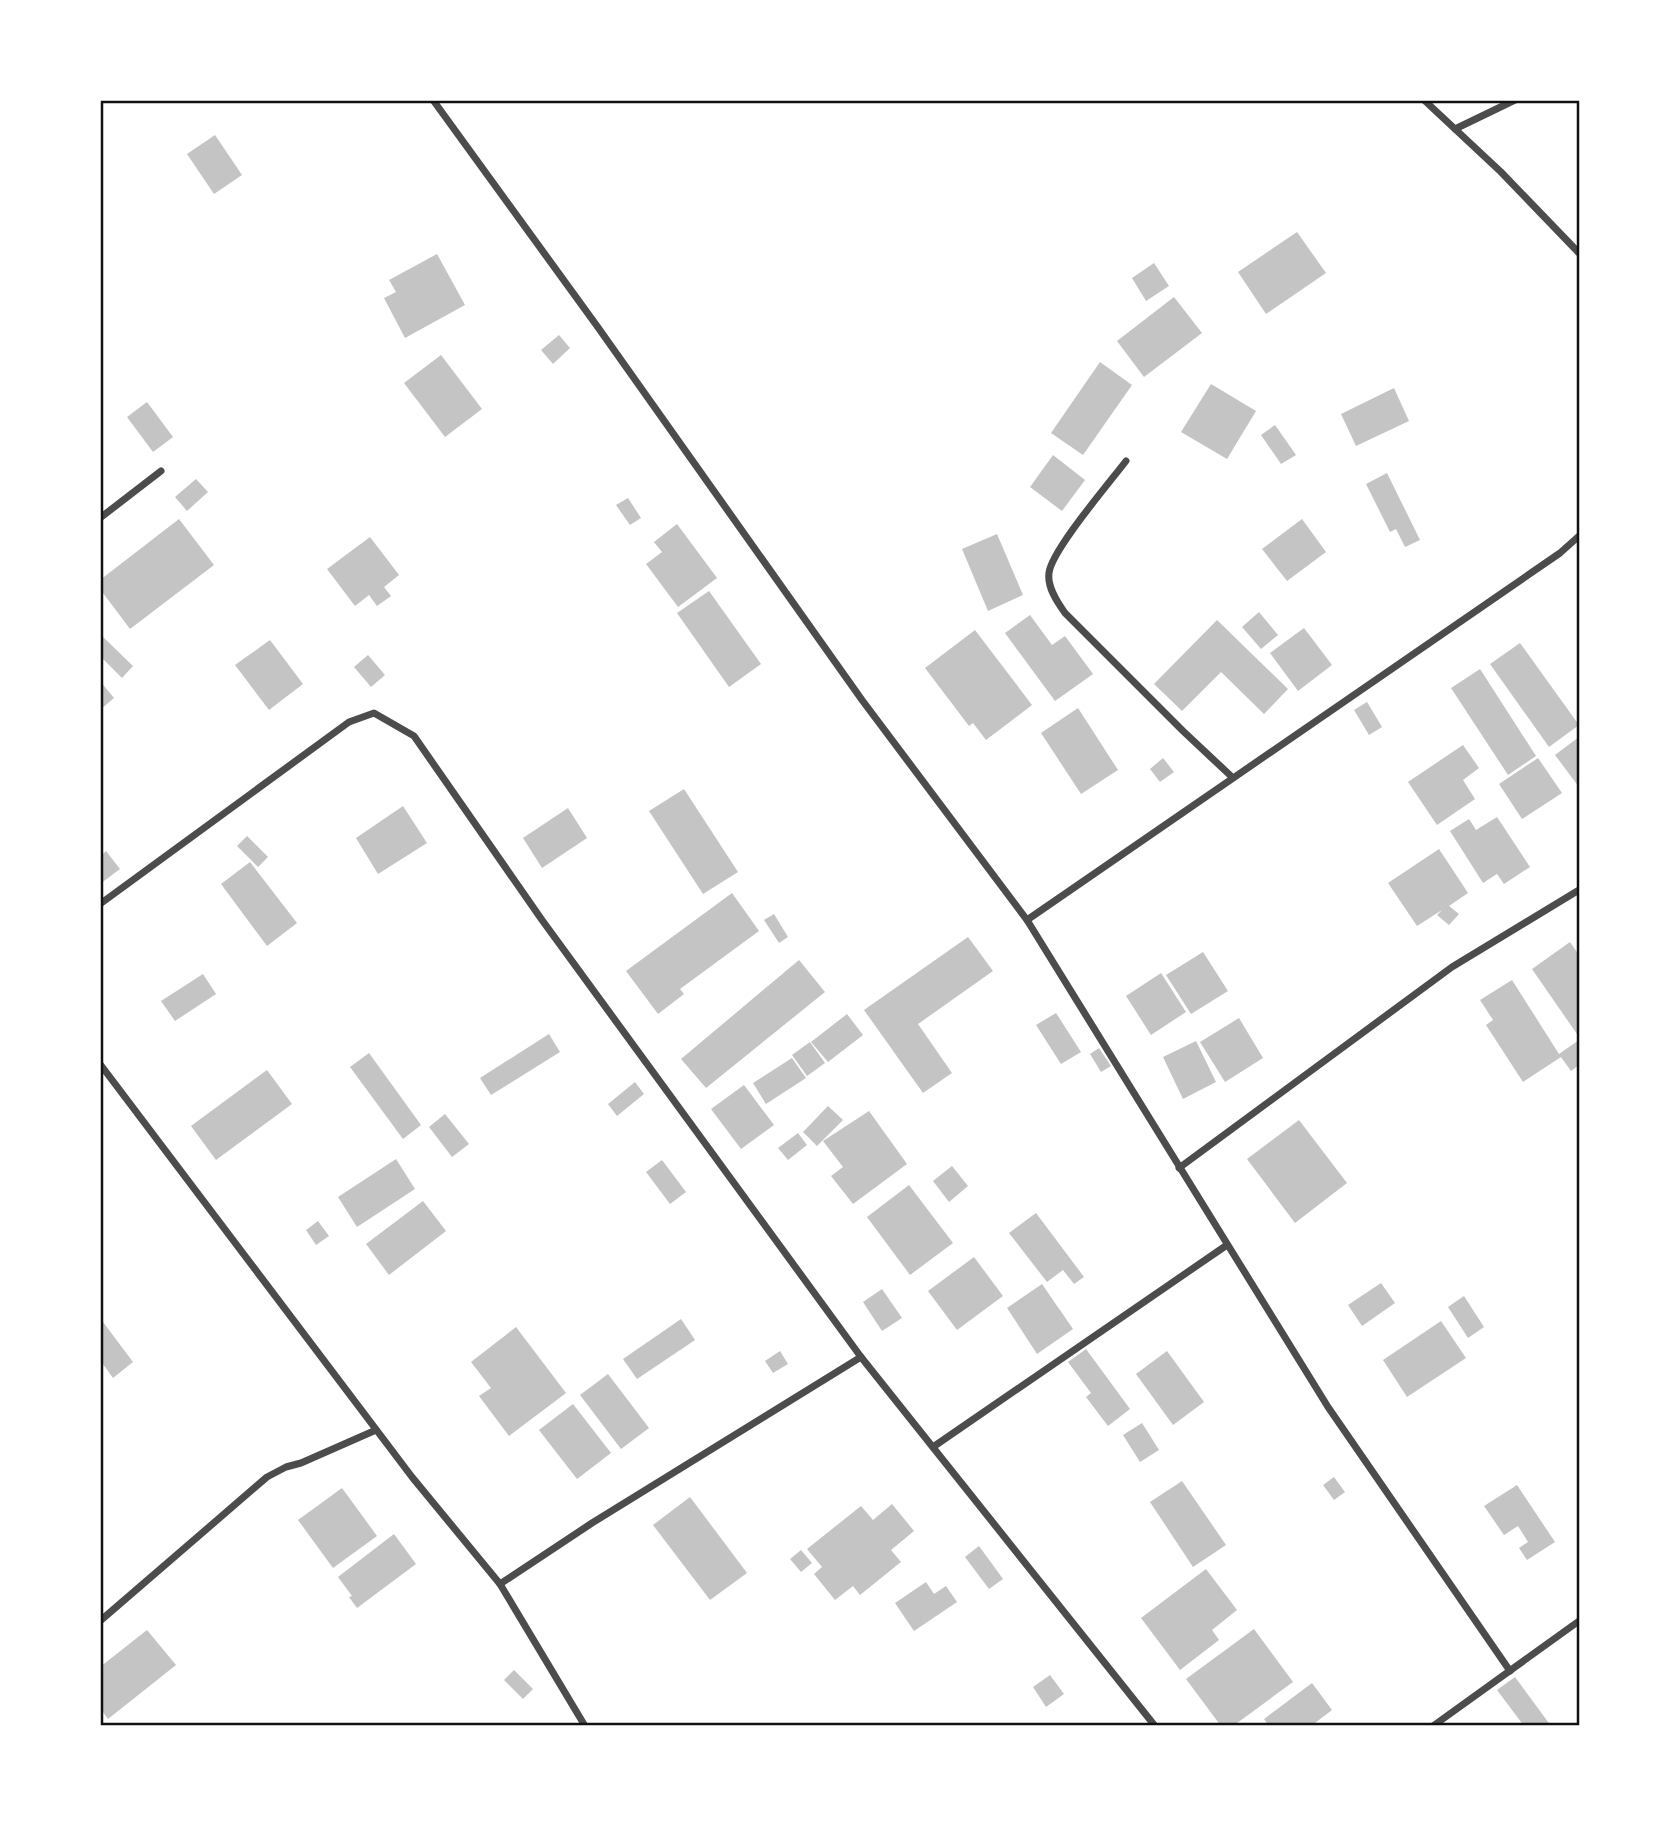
<svg xmlns="http://www.w3.org/2000/svg" width="1679" height="1826" font-family="Ubuntu,sans-serif">
<style>
.building{fill:#c4c4c4}
.lines{fill:none;stroke-linecap:round;stroke-linejoin:round}
.minor{stroke:#4c4c4c;stroke-width:7}
.neatline{fill:none;stroke:#111;stroke-width:2.5}
</style>
<rect width="100%" height="100%" fill="#fff"/>
<g class="building">
<polygon points="215,135 242,175 214,194 187,154"/>
<polygon points="1297,232 1326,273 1266,314 1238,272"/>
<polygon points="437,254 465,305 405,338 384,298 396,292 389,280"/>
<polygon points="1154,263 1169,286 1146,301 1132,278"/>
<polygon points="1174,297 1202,333 1144,377 1117,341"/>
<polygon points="559,335 570,348 553,364 541,350"/>
<polygon points="441,355 482,409 445,437 404,383"/>
<polygon points="1100,362 1132,385 1083,455 1051,433"/>
<polygon points="1211,384 1256,411 1227,459 1181,432"/>
<polygon points="1394,388 1409,421 1356,446 1341,414"/>
<polygon points="147,402 173,437 153,452 127,417"/>
<polygon points="1275,425 1296,455 1281,464 1261,435"/>
<polygon points="1053,455 1085,480 1062,511 1030,487"/>
<polygon points="1387,473 1420,540 1405,547 1396,529 1390,532 1366,484"/>
<polygon points="196,479 208,492 187,511 175,497"/>
<polygon points="628,498 641,518 630,525 616,505"/>
<polygon points="179,519 214,565 130,629 100,589 100,580"/>
<polygon points="1302,519 1326,552 1287,581 1262,549"/>
<polygon points="677,524 717,578 678,607 646,564 662,552 654,542"/>
<polygon points="997,534 1023,595 988,611 962,549"/>
<polygon points="370,537 399,575 384,587 391,596 377,606 369,595 355,606 327,569"/>
<polygon points="709,591 761,664 729,687 677,613"/>
<polygon points="1259,612 1278,635 1261,649 1242,627"/>
<polygon points="1030,615 1052,645 1065,636 1093,674 1055,701 1005,633"/>
<polygon points="1217,620 1288,689 1264,714 1221,672 1182,711 1154,684"/>
<polygon points="1304,628 1332,665 1298,691 1270,653"/>
<polygon points="975,630 1032,705 986,740 973,723 969,726 925,668"/>
<polygon points="102,636 133,666 122,678 100,656 100,638"/>
<polygon points="270,640 303,684 269,710 235,665"/>
<polygon points="1520,643 1579,725 1549,747 1490,664"/>
<polygon points="368,655 385,675 371,687 354,667"/>
<polygon points="1480,669 1536,756 1508,775 1451,688"/>
<polygon points="100,681 114,698 100,710"/>
<polygon points="1367,702 1382,727 1369,735 1354,710"/>
<polygon points="1078,708 1118,770 1081,794 1041,733"/>
<polygon points="1579,737 1579,787 1555,755"/>
<polygon points="1463,745 1479,768 1463,780 1475,799 1437,825 1408,782"/>
<polygon points="1163,758 1174,772 1160,782 1150,769"/>
<polygon points="1538,758 1562,793 1522,819 1499,784"/>
<polygon points="684,789 738,872 703,894 649,811"/>
<polygon points="403,806 427,843 378,874 356,838"/>
<polygon points="568,808 587,838 542,868 523,838"/>
<polygon points="1497,817 1530,867 1504,884 1497,874 1483,883 1450,831 1469,819 1476,830"/>
<polygon points="247,836 268,857 258,867 237,846"/>
<polygon points="1439,849 1468,893 1449,906 1459,914 1449,925 1437,915 1442,910 1417,926 1388,883"/>
<polygon points="106,851 120,869 100,884 100,857"/>
<polygon points="250,862 297,923 267,946 221,884"/>
<polygon points="732,893 759,931 680,989 684,994 658,1014 626,971"/>
<polygon points="774,914 788,937 779,943 764,920"/>
<polygon points="968,937 993,971 918,1024 952,1073 923,1093 864,1010"/>
<polygon points="1570,942 1579,955 1579,1037 1532,969"/>
<polygon points="1203,952 1228,991 1191,1014 1166,975"/>
<polygon points="799,960 825,992 706,1088 681,1059"/>
<polygon points="1161,973 1186,1012 1151,1035 1126,996"/>
<polygon points="203,974 216,994 175,1021 161,1001"/>
<polygon points="1512,980 1559,1054 1579,1040 1579,1065 1571,1071 1561,1057 1523,1082 1486,1025 1493,1020 1480,1000"/>
<polygon points="1056,1013 1081,1052 1061,1064 1036,1025"/>
<polygon points="847,1014 863,1035 828,1062 811,1042"/>
<polygon points="1239,1018 1263,1058 1225,1082 1200,1042"/>
<polygon points="549,1034 560,1052 491,1095 480,1078"/>
<polygon points="1196,1041 1216,1082 1183,1099 1163,1057"/>
<polygon points="810,1042 825,1063 807,1076 792,1055"/>
<polygon points="1099,1048 1111,1066 1101,1072 1090,1054"/>
<polygon points="369,1053 421,1125 403,1139 350,1067"/>
<polygon points="792,1058 806,1078 766,1104 753,1083"/>
<polygon points="267,1070 292,1104 216,1160 191,1126"/>
<polygon points="635,1082 644,1094 617,1116 608,1104"/>
<polygon points="744,1085 774,1125 741,1149 711,1109"/>
<polygon points="828,1106 843,1120 817,1146 803,1132"/>
<polygon points="869,1111 907,1164 853,1204 831,1176 843,1167 823,1141"/>
<polygon points="445,1114 469,1144 452,1157 429,1127"/>
<polygon points="1299,1120 1347,1183 1295,1223 1247,1159"/>
<polygon points="798,1133 807,1145 788,1160 778,1148"/>
<polygon points="396,1159 415,1189 357,1227 338,1197"/>
<polygon points="662,1160 686,1192 670,1204 646,1172"/>
<polygon points="952,1166 968,1186 949,1202 933,1181"/>
<polygon points="909,1185 953,1243 910,1275 867,1217"/>
<polygon points="423,1201 446,1231 389,1275 366,1244"/>
<polygon points="1036,1213 1084,1277 1074,1284 1063,1270 1047,1282 1009,1233"/>
<polygon points="318,1221 329,1236 316,1245 306,1230"/>
<polygon points="974,1257 1003,1296 957,1330 928,1291"/>
<polygon points="1381,1283 1395,1303 1362,1326 1348,1305"/>
<polygon points="1042,1284 1073,1329 1037,1354 1007,1308"/>
<polygon points="882,1289 902,1318 882,1331 863,1302"/>
<polygon points="1464,1296 1484,1327 1468,1338 1448,1307"/>
<polygon points="100,1318 133,1362 113,1378 100,1360"/>
<polygon points="681,1319 695,1340 637,1379 623,1359"/>
<polygon points="1441,1321 1466,1358 1407,1397 1383,1360"/>
<polygon points="516,1327 566,1393 509,1436 479,1396 491,1388 471,1362"/>
<polygon points="1086,1349 1130,1409 1108,1426 1086,1397 1091,1393 1068,1362"/>
<polygon points="780,1351 788,1364 773,1373 765,1361"/>
<polygon points="1167,1351 1204,1402 1173,1425 1136,1374"/>
<polygon points="608,1374 649,1428 621,1449 580,1395"/>
<polygon points="573,1404 611,1453 577,1479 539,1430"/>
<polygon points="1142,1423 1159,1450 1140,1462 1123,1435"/>
<polygon points="1334,1477 1345,1492 1334,1500 1323,1485"/>
<polygon points="1182,1481 1226,1545 1193,1567 1150,1502"/>
<polygon points="1517,1485 1555,1542 1527,1560 1519,1548 1528,1542 1518,1526 1504,1535 1484,1506"/>
<polygon points="342,1488 377,1536 333,1568 298,1520"/>
<polygon points="690,1497 747,1573 710,1600 653,1525"/>
<polygon points="892,1504 914,1531 891,1550 901,1562 860,1595 853,1586 835,1600 814,1574 822,1567 807,1549 861,1506 873,1520"/>
<polygon points="394,1534 416,1564 357,1608 349,1597 352,1596 338,1577"/>
<polygon points="979,1546 1003,1579 989,1589 965,1557"/>
<polygon points="801,1550 812,1563 801,1572 790,1559"/>
<polygon points="1206,1569 1237,1610 1212,1630 1219,1640 1180,1670 1141,1618"/>
<polygon points="926,1582 934,1594 946,1586 957,1602 914,1631 895,1603"/>
<polygon points="1254,1629 1293,1682 1233,1726 1221,1726 1186,1679"/>
<polygon points="147,1630 176,1665 108,1719 100,1708 100,1667"/>
<polygon points="514,1670 533,1689 523,1699 504,1680"/>
<polygon points="1050,1675 1064,1694 1046,1707 1033,1687"/>
<polygon points="1515,1677 1551,1726 1524,1726 1497,1690"/>
<polygon points="1312,1683 1332,1710 1311,1726 1269,1726 1264,1719"/>
</g>
<g class="lines">
<g class="minor">
<polyline points="433,100 597,326 862,700 1027,920 1328,1407 1510,1671"/>
<polyline points="1424,100 1501,172 1579,253"/>
<polyline points="1455,129 1515,100"/>
<path d="M1126 461C1110 482 1051 551 1049 573 1047 587 1057 602 1065 613L1183 731 1232 777"/>
<polyline points="100,518 161,471"/>
<polyline points="100,904 349,722 374,713 414,736 542,920 861,1357 1155,1726"/>
<polyline points="1027,920 1560,553 1579,536"/>
<polyline points="100,1064 412,1477 500,1584 585,1726"/>
<polyline points="1179,1168 1452,967 1579,890"/>
<polyline points="933,1447 1227,1245"/>
<polyline points="500,1584 592,1523 861,1357"/>
<polyline points="100,1621 267,1477 286,1467 301,1463 376,1430"/>
<polyline points="1433,1726 1579,1621"/>
</g>
</g>
<rect width="1679" height="1826" fill="none" stroke="#ffffff" stroke-width="203"/>
<rect x="102" y="102" width="1476" height="1622" class="neatline"/>
</svg>
